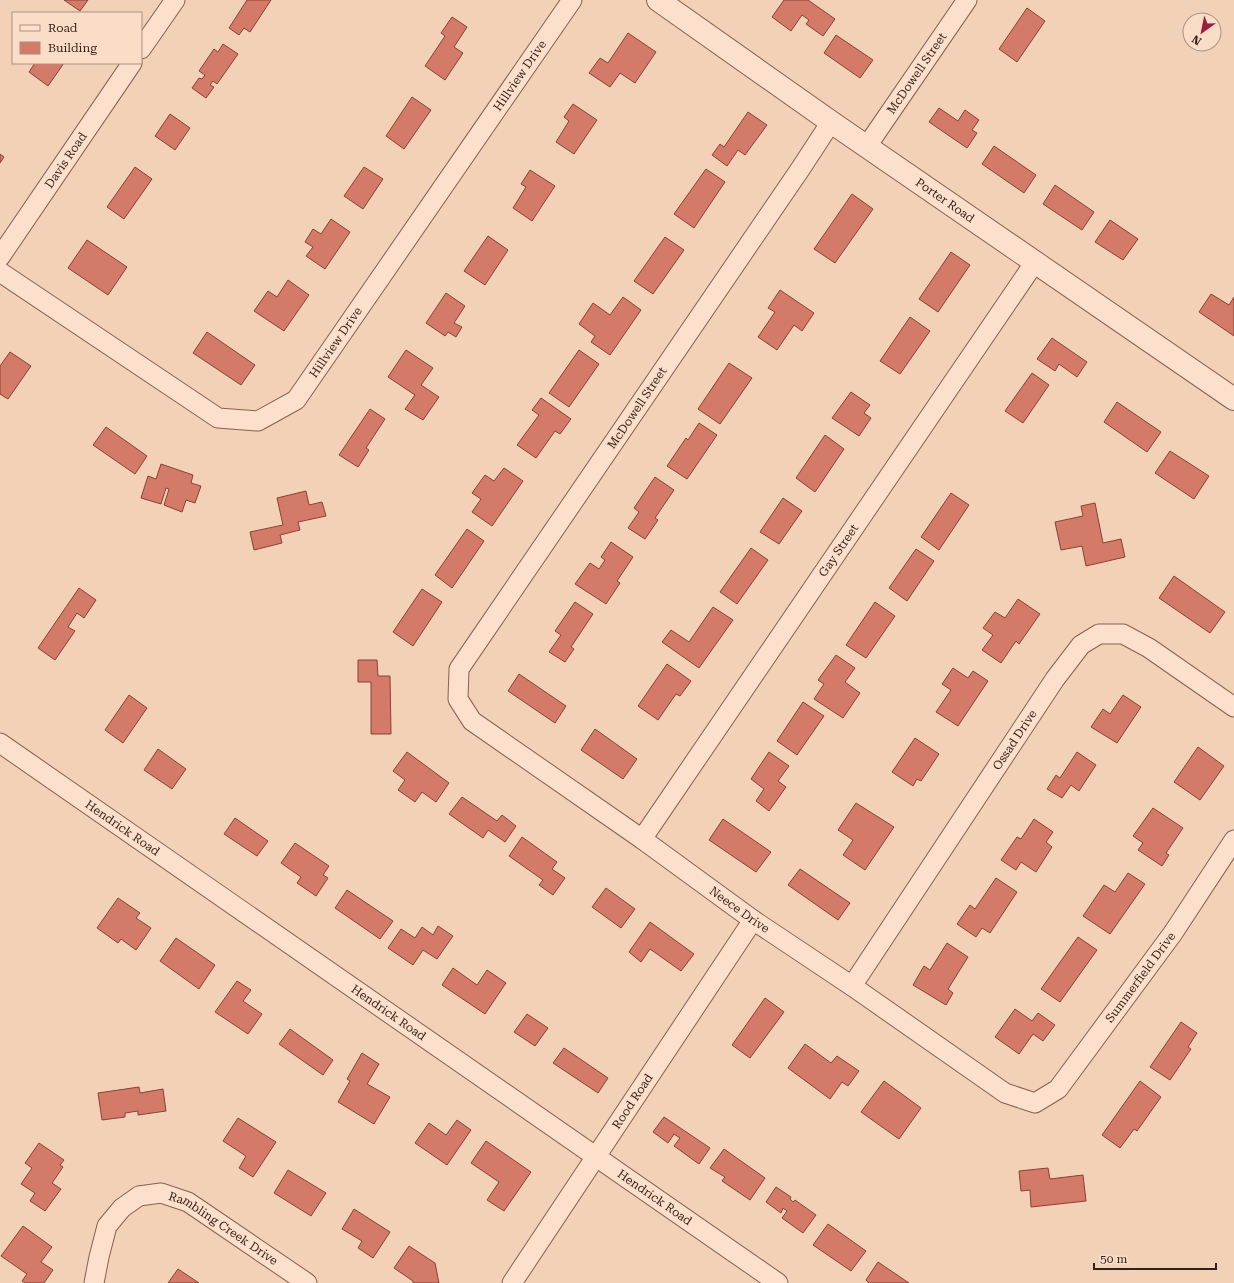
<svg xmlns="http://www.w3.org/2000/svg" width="1234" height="1283" font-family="'Roboto Serif',serif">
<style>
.building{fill:#d47a69;stroke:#8a4135}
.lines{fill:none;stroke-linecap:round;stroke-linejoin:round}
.minor-casing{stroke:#886052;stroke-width:21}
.tertiary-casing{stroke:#886052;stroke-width:24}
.minor{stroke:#fce0cb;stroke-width:19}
.tertiary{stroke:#fce0cb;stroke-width:22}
.labels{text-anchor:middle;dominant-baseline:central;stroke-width:4;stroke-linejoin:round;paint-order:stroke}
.street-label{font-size:12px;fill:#361f18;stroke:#f9ddc7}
</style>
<rect width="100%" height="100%" fill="#f2d1b7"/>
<g class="building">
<polygon points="64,0 88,0 80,11"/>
<polygon points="247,0 271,0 250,32 244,28 239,35 229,28"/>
<polygon points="784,0 808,0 835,19 823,36 806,24 809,20 802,15 791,31 772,17"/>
<polygon points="1027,8 1045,21 1017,62 999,49"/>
<polygon points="452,17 467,27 454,47 463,53 445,80 425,66 445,36 441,33"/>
<polygon points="628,33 656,52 635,83 620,73 610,87 589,73 600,58 608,63"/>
<polygon points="836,35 873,60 860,78 824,53"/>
<polygon points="223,44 238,54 217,84 213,81 210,85 214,87 206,98 192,88 199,78 202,79 205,75 199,71 214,49 218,52"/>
<polygon points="35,63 64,63 48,86 29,72"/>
<polygon points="412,97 431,110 404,149 386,136"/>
<polygon points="573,104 597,120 574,154 556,142 569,121 564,117"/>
<polygon points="939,108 958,121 965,110 979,120 972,130 977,133 967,148 929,122"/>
<polygon points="748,112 767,125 745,155 738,150 727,166 712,155 720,144 724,147"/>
<polygon points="170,114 190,128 175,150 155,136"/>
<polygon points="994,146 1036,175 1024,193 982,164"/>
<polygon points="0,154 4,157 0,163"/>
<polygon points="135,167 152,179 124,219 107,207"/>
<polygon points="364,167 383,179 363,209 344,196"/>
<polygon points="706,169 725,182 694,228 674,214"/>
<polygon points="530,170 555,186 532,221 513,208 526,187 521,184"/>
<polygon points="1055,185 1094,212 1082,230 1043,204"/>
<polygon points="852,194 873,209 835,263 814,249"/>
<polygon points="331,219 350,232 325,269 306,256 313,247 305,242 313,229 321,234"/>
<polygon points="1110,220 1138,239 1123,260 1095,242"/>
<polygon points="488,236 508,250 485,285 464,271"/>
<polygon points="665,237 684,250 653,294 634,281"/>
<polygon points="87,240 127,267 108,295 68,268"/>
<polygon points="951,252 970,265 938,312 919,299"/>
<polygon points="288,280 309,295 284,331 254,311 268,291 277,297"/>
<polygon points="780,290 814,313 802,331 794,325 777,350 758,337 775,312 768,308"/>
<polygon points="446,293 465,306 454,323 462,327 456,337 448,332 445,336 426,323"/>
<polygon points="1211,294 1229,305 1234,297 1234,336 1199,312"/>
<polygon points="623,297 641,310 610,355 591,342 595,336 579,324 593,303 610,315"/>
<polygon points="910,317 930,331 900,374 880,361"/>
<polygon points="207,332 255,365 241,385 193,353"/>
<polygon points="1052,338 1087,362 1077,377 1059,364 1055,371 1037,359"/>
<polygon points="406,350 433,368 421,385 439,397 423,420 405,409 415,395 388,377"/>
<polygon points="579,350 599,364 569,407 549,393"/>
<polygon points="10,352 31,366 8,399 0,394 0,366"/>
<polygon points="729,363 752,378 720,424 698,409"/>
<polygon points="1032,373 1049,385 1023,423 1005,411"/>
<polygon points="851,392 870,405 864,413 871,418 859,436 832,418"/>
<polygon points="541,398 571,419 560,434 555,431 536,458 517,445 539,415 532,410"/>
<polygon points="1117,402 1161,432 1147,452 1104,422"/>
<polygon points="370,409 385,419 366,448 369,450 358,467 339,455"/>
<polygon points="699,423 717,435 687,479 667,466 686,438 688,440"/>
<polygon points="106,427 147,456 135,474 93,445"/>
<polygon points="825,435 844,449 815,492 796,478"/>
<polygon points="1170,451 1209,476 1194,499 1155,473"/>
<polygon points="161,464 193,475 191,483 201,486 195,503 186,500 182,512 164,505 169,489 166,488 161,504 141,498 148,476 156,479"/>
<polygon points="504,468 523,481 492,526 472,512 481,499 472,493 485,475 494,481"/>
<polygon points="655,477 674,490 655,518 658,520 645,539 628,528 639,512 634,508"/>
<polygon points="306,491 309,505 322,502 326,516 298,522 300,530 280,535 282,543 254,550 250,532 283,525 277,498"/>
<polygon points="951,493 969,505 939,550 921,537"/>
<polygon points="783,498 802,511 779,544 760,532"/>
<polygon points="1095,503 1103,543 1121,539 1125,557 1086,566 1082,546 1061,550 1055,522 1083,516 1081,506"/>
<polygon points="467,529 484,541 452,588 435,575"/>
<polygon points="611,542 633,557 617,581 620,583 606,604 575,584 590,563 599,569 605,560 601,557"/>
<polygon points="751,548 768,560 737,604 720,592"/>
<polygon points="916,549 934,561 907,601 889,588"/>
<polygon points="1174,576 1225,612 1210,633 1159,598"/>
<polygon points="79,588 96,600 84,618 77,613 68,627 75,631 55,660 38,648"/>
<polygon points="422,589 442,602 413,646 393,632"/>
<polygon points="1018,599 1040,614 1019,644 1016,641 1001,663 982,650 993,635 983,628 995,612 1005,618"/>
<polygon points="575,602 593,614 571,647 574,649 565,662 549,652 561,635 555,631"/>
<polygon points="875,602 895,616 866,658 846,645"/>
<polygon points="713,607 733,620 699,668 662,642 671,630 689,642"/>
<polygon points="836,655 855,668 845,682 860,693 843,718 814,699 824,684 818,680"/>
<polygon points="358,660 377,660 378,676 390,676 391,734 371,734 371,682 358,682"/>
<polygon points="667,664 691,681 680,696 676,694 658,720 638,706"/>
<polygon points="953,668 968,678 973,671 988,681 958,726 936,712 951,690 942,684"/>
<polygon points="519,674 566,706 555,723 508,691"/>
<polygon points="129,695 147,708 123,743 105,730"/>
<polygon points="1123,695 1141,707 1117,743 1091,727 1103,709 1110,714"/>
<polygon points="803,702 824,716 797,755 777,741"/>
<polygon points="595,729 637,759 623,779 581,750"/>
<polygon points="915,738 939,754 921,781 917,779 913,786 892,772"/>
<polygon points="1198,747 1224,766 1200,800 1174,782"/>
<polygon points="158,749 186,769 172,789 144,770"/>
<polygon points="407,752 449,783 436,802 422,792 415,802 398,790 405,780 393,771"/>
<polygon points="769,752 789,766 778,781 786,787 769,811 756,801 764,789 751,779"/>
<polygon points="1077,752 1096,765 1079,791 1071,785 1062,798 1047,789 1056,775 1060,778"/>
<polygon points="462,797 497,821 502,815 516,826 505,842 488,830 483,838 449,814"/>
<polygon points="856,803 894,827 865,870 843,855 853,840 838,830"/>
<polygon points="1153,808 1183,828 1166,853 1169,855 1162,866 1138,850 1143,843 1133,836"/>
<polygon points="235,818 268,841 257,856 224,834"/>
<polygon points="723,819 771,852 756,872 709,840"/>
<polygon points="1034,819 1053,832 1046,842 1052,847 1036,872 1021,862 1016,870 1001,860 1017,837 1021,839"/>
<polygon points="522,837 557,862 552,869 565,878 553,895 539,885 543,880 509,856"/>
<polygon points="295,843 329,866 323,875 328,878 316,896 297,883 301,877 281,863"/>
<polygon points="800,869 850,903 838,920 788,885"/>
<polygon points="1128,873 1145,884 1110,934 1083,916 1104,885 1115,892"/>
<polygon points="996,878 1017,892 990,933 982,928 976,937 957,924 970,905 975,909"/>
<polygon points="606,888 635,909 621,928 592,907"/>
<polygon points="347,890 393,921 380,939 335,908"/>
<polygon points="118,898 140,913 136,918 151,928 136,950 121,939 118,943 97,928"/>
<polygon points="650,922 694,954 681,971 650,949 641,962 629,952"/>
<polygon points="438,926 453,936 437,959 423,950 413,965 388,948 401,929 415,938 422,927 433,935"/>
<polygon points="1078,937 1097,950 1060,1002 1041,989"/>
<polygon points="176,938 215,965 199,989 160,961"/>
<polygon points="947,943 968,957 948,989 953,993 946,1005 913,985 924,966 930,970"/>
<polygon points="453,968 477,985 487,970 506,983 485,1014 442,985"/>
<polygon points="237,981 251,990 243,1001 262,1014 248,1034 215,1012"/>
<polygon points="765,998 784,1012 750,1058 732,1045"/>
<polygon points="1015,1009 1032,1021 1038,1013 1055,1025 1043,1041 1033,1034 1019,1054 995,1037"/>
<polygon points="527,1014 548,1028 535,1046 514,1032"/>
<polygon points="1181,1022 1197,1033 1188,1047 1191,1049 1170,1080 1150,1067"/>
<polygon points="290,1029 333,1060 323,1075 279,1044"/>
<polygon points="805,1044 831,1063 837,1056 859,1071 848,1086 842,1082 830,1099 788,1068"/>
<polygon points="564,1048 608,1078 598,1093 553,1063"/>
<polygon points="362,1053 379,1064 367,1084 390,1097 374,1124 338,1102 350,1081 347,1079"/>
<polygon points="884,1081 921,1108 899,1139 861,1112"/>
<polygon points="1140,1081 1161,1097 1137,1131 1134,1129 1120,1148 1102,1135"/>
<polygon points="139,1087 140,1093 163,1089 166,1111 138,1115 138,1111 125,1113 125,1117 102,1120 98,1093"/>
<polygon points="664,1117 710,1148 699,1164 674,1146 680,1138 674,1134 668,1143 653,1132"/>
<polygon points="238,1118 276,1142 253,1177 239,1168 246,1156 223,1141"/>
<polygon points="457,1120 471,1130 447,1165 415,1143 429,1123 446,1135"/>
<polygon points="486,1141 531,1172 504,1211 487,1200 499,1182 471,1163"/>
<polygon points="39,1143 64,1160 60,1165 63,1167 52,1183 61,1189 45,1211 30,1201 35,1193 21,1184 32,1168 25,1163"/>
<polygon points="724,1149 765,1178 750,1200 722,1181 725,1177 710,1168"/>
<polygon points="1048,1168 1050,1179 1083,1175 1086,1201 1031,1207 1030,1190 1021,1191 1019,1171"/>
<polygon points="288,1170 326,1193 311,1216 274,1193"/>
<polygon points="776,1187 791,1197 790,1199 793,1202 795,1200 816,1215 803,1233 782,1218 787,1211 783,1208 781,1213 766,1202"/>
<polygon points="354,1209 390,1232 373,1258 358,1248 362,1241 342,1229"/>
<polygon points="828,1224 866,1251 851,1271 813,1245"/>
<polygon points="23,1226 52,1247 41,1262 53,1270 44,1283 25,1283 22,1281 27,1274 1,1256"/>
<polygon points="409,1246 435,1263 439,1283 413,1283 413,1281 394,1268"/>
<polygon points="878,1262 909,1283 869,1283 866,1280"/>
<polygon points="178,1269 199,1283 168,1283"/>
</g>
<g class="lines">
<defs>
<g id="minor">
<polyline points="141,49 175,0"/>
<path id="s1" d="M831 122 801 168 459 669 458 699 472 721 642 839 753 920 852 986 1005 1093 1035 1103 1058 1089 1173 933 1234 840"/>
<path id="s2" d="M867 146 967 0"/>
<path id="s3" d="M0 257 132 63"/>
<path id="s4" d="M0 272 218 418 258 421 296 400 572 0"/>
<path id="s5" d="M0 743 778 1283"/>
<path id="s6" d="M642 839 1035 262"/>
<path id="s7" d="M852 986 1055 679 1081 645 1099 634H1123L1149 648 1234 707"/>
<path id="s8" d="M94 1283 99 1257 107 1226 122 1208 139 1196 161 1193 188 1202 307 1283"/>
<path id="s9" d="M512 1283 753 920"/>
</g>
<g id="tertiary">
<path id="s10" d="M658 0 831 122 1234 399"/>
</g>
</defs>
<use href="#minor" class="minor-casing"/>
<use href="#tertiary" class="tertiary-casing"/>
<use href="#minor" class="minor"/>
<use href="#tertiary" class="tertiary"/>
</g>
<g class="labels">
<g class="street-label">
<text stroke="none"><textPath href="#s2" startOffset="88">McDowell Street</textPath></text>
<text stroke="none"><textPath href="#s4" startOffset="740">Hillview Drive</textPath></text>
<text stroke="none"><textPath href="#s3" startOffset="117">Davis Road</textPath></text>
<text stroke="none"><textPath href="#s10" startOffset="350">Porter Road</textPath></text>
<text stroke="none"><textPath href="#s4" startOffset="416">Hillview Drive</textPath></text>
<text transform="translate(637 408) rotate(-56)">McDowell Street</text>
<text stroke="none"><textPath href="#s6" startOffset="349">Gay Street</textPath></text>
<text stroke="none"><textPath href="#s7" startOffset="295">Ossad Drive</textPath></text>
<text stroke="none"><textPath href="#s5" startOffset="149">Hendrick Road</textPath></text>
<text stroke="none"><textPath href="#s1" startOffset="1045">Neece Drive</textPath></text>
<text stroke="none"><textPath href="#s1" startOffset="1565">Summerfield Drive</textPath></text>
<text stroke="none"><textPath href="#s5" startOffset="473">Hendrick Road</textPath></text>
<text stroke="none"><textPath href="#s9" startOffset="218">Rood Road</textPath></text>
<text stroke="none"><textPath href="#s5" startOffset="797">Hendrick Road</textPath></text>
<text stroke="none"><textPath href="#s8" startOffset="197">Rambling Creek Drive</textPath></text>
</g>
</g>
<rect x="12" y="12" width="130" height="52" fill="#f9ddc7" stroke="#ab9181"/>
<rect x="20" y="25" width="20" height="6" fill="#fce0cb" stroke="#ab9181"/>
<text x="48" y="32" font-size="12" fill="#361f18">Road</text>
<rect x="20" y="42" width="20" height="12" fill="#d47a69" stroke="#ab9181"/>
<text x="48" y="52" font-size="12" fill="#361f18">Building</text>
<g transform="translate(1202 32) rotate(213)"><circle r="19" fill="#f9ddc7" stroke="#ab9181"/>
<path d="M0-3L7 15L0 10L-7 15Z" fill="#9d1c3f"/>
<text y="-6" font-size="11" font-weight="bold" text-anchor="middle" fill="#361f18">N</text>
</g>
<path d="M1094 1263v6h122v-6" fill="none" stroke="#361f18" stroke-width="2"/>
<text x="1100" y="1263" font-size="12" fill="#361f18" stroke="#f9ddc7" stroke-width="3" paint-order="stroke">50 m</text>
</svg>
